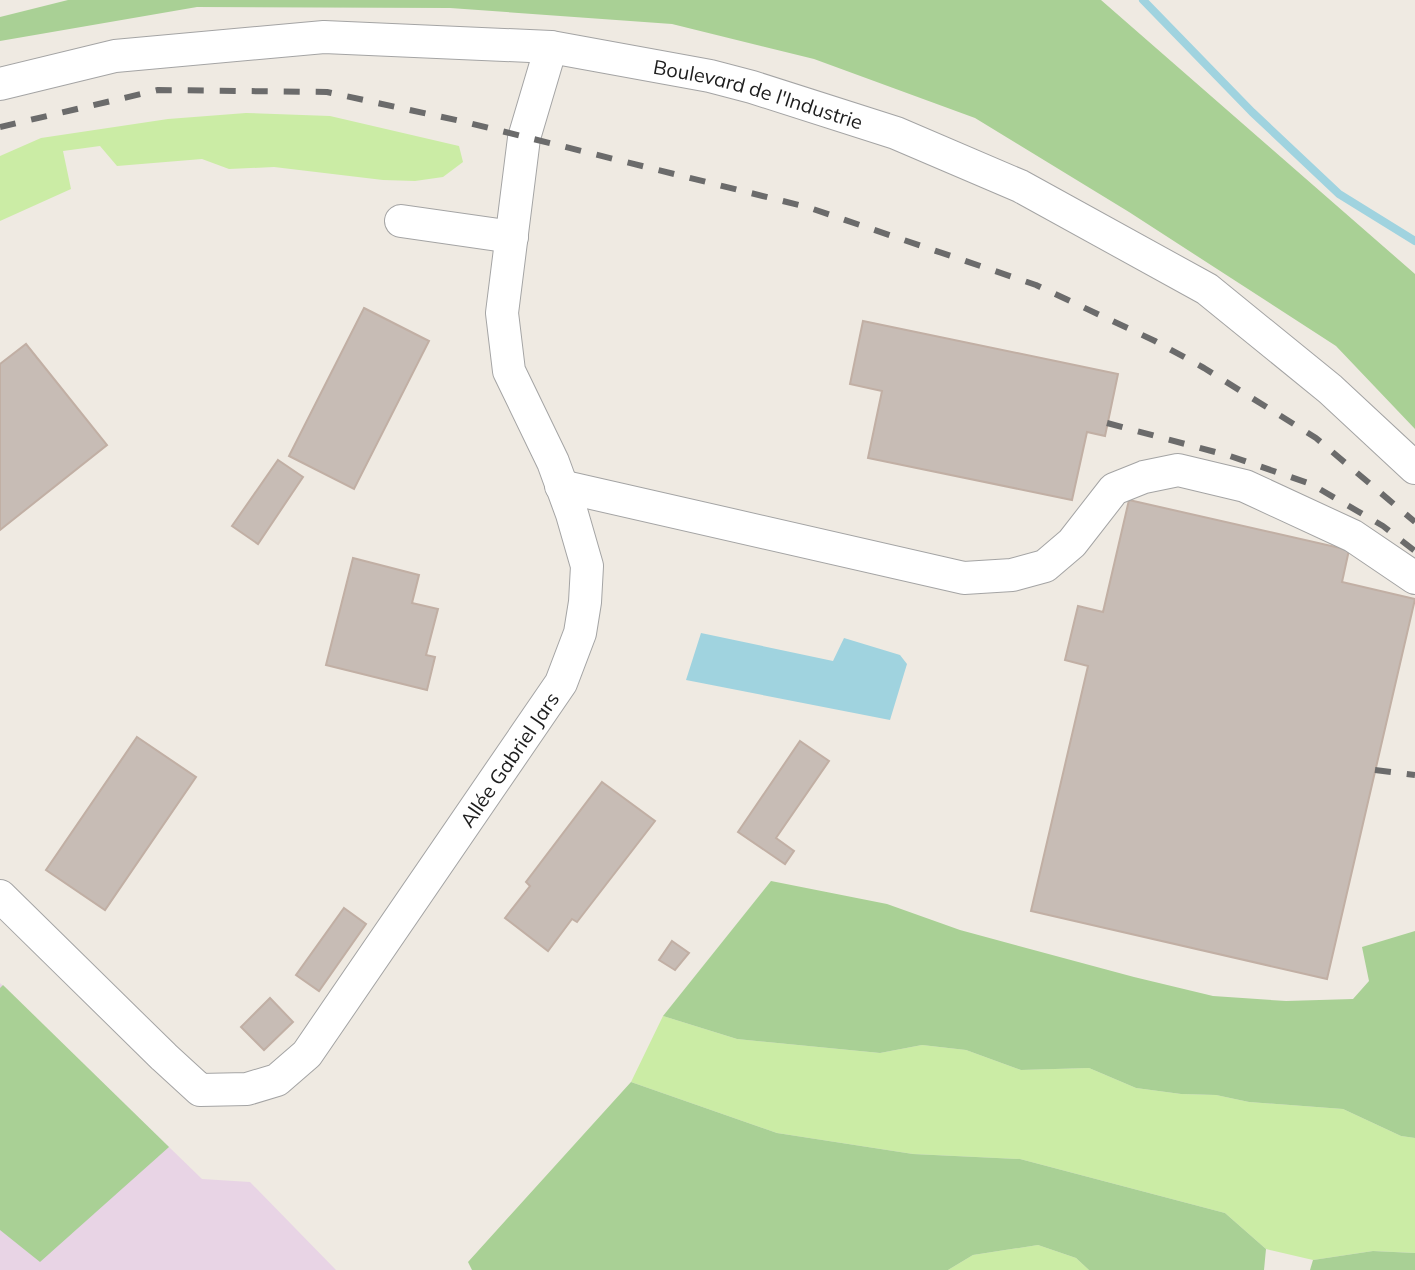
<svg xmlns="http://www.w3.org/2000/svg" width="1415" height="1270" font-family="Mulish,sans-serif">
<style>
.industrial{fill:#e8d4e5}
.grass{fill:#cbeca5}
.forest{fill:#a9d095}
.water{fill:#a0d3df}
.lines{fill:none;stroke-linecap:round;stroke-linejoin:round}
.stream{stroke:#a0d3df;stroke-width:8}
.building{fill:#c7bcb5;stroke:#c1afa4;stroke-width:2}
.minor-casing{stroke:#a4a4a4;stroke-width:34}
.minor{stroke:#fff;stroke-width:32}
.rail{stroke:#6b6b6b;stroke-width:6;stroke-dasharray:16 16;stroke-linecap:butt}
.labels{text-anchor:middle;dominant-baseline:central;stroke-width:8;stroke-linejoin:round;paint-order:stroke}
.street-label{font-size:20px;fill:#1d1d1d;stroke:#fff}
</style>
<rect width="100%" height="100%" fill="#efeae2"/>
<polygon class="industrial" points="0,983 202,1179 250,1182 336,1270 0,1270"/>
<g class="grass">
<polygon points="246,113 330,116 459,146 463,162 443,177 415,181 383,180 274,167 229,169 202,159 117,166 100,146 63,151 71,189 0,221 0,156 41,138 168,119"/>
<polygon points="663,1016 737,1039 880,1053 922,1045 966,1050 1021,1070 1089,1068 1136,1088 1181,1094 1216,1095 1249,1102 1343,1109 1401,1136 1415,1138 1415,1253 1373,1251 1313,1260 1266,1249 1225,1213 1020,1159 913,1154 777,1133 631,1082"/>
<polygon points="1038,1245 1076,1258 1089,1270 948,1270 973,1255"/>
</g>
<g class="forest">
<polygon points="68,0 1101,0 1415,274 1415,429 1336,346 1129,212 975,118 814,59 672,24 450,8 197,7 0,41 0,17"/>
<polygon points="771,881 887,904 960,930 1134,977 1213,996 1286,1001 1353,999 1369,981 1362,947 1415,931 1415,1138 1401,1136 1343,1109 1249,1102 1216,1095 1181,1094 1136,1088 1089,1068 1021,1070 966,1050 922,1045 880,1053 737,1039 663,1016"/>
<polygon points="3,985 169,1147 40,1262 0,1230 0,988"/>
<polygon points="631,1082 777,1133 913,1154 1020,1159 1225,1213 1266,1249 1264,1270 1089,1270 1076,1258 1038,1245 973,1255 948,1270 472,1270 468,1262"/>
<polygon points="1373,1251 1415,1253 1415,1270 1310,1270 1313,1260"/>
</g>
<polygon class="water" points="701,633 833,661 844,638 900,655 907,664 890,720 686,680"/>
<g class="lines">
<polyline class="stream" points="1143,0 1252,112 1339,194 1415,241"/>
</g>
<g class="building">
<polygon points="364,308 429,341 354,489 289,456"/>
<polygon points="863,321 1118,374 1105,436 1087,432 1072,500 868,458 882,391 850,384"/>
<polygon points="26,344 107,445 0,530 0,364"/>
<polygon points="278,460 303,477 258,544 232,526"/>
<polygon points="1129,500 1349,550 1342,582 1415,599 1327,979 1031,911 1088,666 1065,660 1078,606 1103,612"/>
<polygon points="353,558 419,575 412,603 438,609 426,655 435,657 427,690 326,665"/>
<polygon points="137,737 196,777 105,910 46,870"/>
<polygon points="800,741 829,761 776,838 794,851 785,864 738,832"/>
<polygon points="602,782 655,821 577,922 572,919 548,951 505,918 530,886 526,882"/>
<polygon points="344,908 366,924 319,991 296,975"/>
<polygon points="672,941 689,953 675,970 659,960"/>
<polygon points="270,998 293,1022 264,1050 241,1027"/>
</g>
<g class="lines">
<defs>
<g id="minor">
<path id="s1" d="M0 84 115 56 324 37 551 47 710 76 752 87 896 133 1020 186 1207 289 1330 389 1415 468"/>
<polyline points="401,221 512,237"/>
<polyline points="561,486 964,578 1012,575 1045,566 1072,543 1114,489 1144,477 1178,470 1245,486 1353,536 1415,578"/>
<path id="s2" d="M0 896 164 1057 200 1090 247 1089 277 1080 307 1054 561 683 580 633 585 602 587 566 572 514 553 462 509 371 502 313 524 138 551 47"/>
</g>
</defs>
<use href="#minor" class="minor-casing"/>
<use href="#minor" class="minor"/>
<g class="rail">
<polyline points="0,127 158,90 327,92 465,122 807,207 1036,285 1155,341 1204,368 1316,438 1415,522"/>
<polyline points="1107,423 1230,456 1311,484 1383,526 1415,551"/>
<polyline points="1375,770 1415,775"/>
</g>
</g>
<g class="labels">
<g class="street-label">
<text stroke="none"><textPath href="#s1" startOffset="768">Boulevard de l'Industrie</textPath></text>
<text stroke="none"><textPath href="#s2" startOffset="754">Allée Gabriel Jars</textPath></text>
</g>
</g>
</svg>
